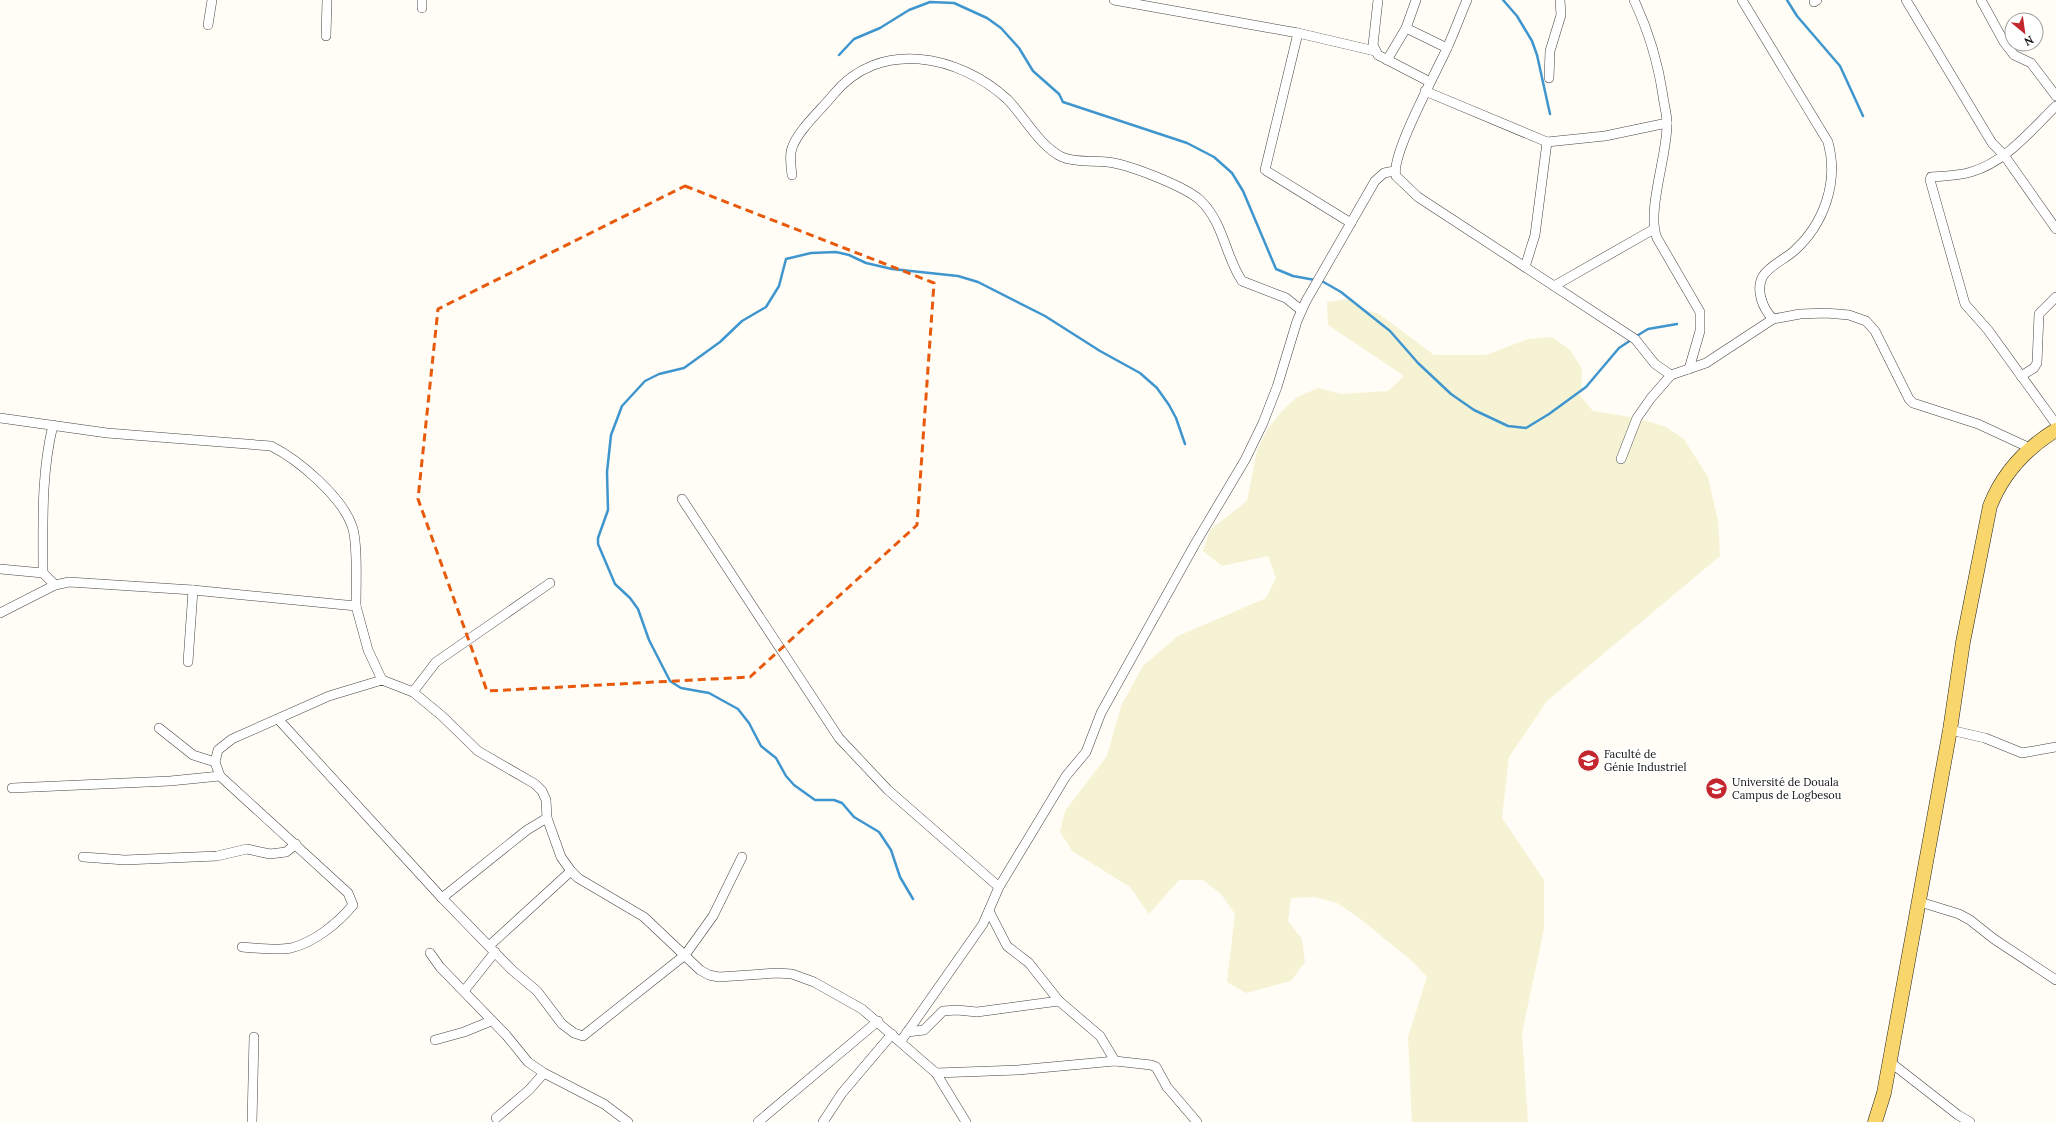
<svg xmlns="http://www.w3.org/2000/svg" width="2056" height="1122" font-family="Lora,serif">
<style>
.farmland{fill:#f6f3d4}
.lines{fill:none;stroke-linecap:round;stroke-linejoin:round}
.stream{stroke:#3f96cf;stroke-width:2.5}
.minor-casing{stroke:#444;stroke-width:10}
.primary-casing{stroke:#222;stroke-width:15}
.minor{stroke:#fff;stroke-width:9}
.primary{stroke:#f9d66b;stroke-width:14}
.marked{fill:none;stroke:#e8590c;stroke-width:3;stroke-dasharray:8 5;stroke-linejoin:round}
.labels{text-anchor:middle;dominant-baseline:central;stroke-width:4;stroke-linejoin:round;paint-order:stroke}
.poi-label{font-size:11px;fill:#111;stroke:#fff;text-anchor:start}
</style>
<rect width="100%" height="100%" fill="#fffdf5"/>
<polygon class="farmland" points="1349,299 1362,309 1379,314 1434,355 1486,355 1528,339 1552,337 1570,350 1582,369 1581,391 1578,393 1593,411 1637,418 1666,427 1684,439 1708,477 1718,521 1720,556 1547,701 1509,757 1502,818 1544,880 1544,929 1522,1033 1528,1122 1412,1122 1408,1037 1427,977 1412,961 1358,917 1337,903 1314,897 1291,898 1288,921 1302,939 1305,962 1291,981 1246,993 1227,982 1235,914 1221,894 1203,880 1179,880 1149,914 1130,887 1072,851 1060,832 1065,811 1107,756 1121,706 1143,666 1178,636 1266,598 1276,578 1268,556 1222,566 1203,551 1210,530 1247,501 1257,451 1267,430 1281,412 1297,397 1318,388 1341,394 1388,391 1404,376 1328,325 1327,302"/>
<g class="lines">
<g class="stream">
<polyline points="1503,0 1517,16 1532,41 1537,55 1550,114"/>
<polyline points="1787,0 1797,16 1840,66 1863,116"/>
<polyline points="839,55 854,39 880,28 909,10 930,2 954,3 987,18 1001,28 1019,48 1033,71 1059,94 1063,102 1187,143 1214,157 1232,173 1243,191 1276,269 1293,276 1315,280"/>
<polyline points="1320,280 1341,292 1390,331 1418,363 1451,394 1474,410 1508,426 1526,428 1549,414 1586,387 1619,348 1631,340"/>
<polyline points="1635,337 1648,329 1677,324"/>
<polyline points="913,899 900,877 891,850 879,832 854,817 842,803 834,800 815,800 794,785 786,776 776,758 761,746 749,723 738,709 709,693 681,688 670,681 649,640 638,609 630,598 615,584 598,544 598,538 608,510 607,472 611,435 622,406 645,381 659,374 684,368 720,342 742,321 766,307 779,286 786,259 811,253 836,252 849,255 866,263 892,269 958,276 978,282 1045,316 1100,351 1140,373 1157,388 1169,405 1176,418 1185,444"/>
</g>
<defs>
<g id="minor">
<polyline points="1114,0 1298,33 1265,170 1351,223"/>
<polyline points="1378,0 1373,45 1378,55 1430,82"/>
<path d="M1467 0C1460 16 1454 33 1447 48 1437 71 1390 156 1396 176L1418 197 1635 339 1655 364 1671 375"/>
<path d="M1634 0C1649 32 1658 62 1663 96 1664 105 1667 114 1667 123 1668 153 1646 212 1657 238L1700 312V331L1689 369"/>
<path d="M1742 0 1828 142C1839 182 1824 224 1794 251 1785 259 1769 266 1763 276 1755 290 1763 309 1773 319"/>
<polyline points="1906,0 1992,143 2004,155 2056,229"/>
<polyline points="1981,0 2004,42 2014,55 2031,63 2056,96"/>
<polyline points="1814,2 1817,0"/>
<polyline points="422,8 422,0"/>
<polyline points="208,25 212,0"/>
<polyline points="1406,28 1447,48"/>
<polyline points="1298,33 1375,51"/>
<polyline points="326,36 327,0"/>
<polyline points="1387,60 1406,28 1416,0"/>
<polyline points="1549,78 1550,51 1561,15 1560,0"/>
<polyline points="1425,91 1547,142 1605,136 1667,123"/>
<path d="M2056 106C2031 130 2006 162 1971 172 1958 176 1944 176 1931 177L1930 180 1965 304 1988 330 2056 424"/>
<path d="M792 175C791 167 789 156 792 148 798 130 821 110 833 95 879 38 959 55 1007 99 1024 116 1040 147 1062 157 1076 163 1092 160 1107 162 1128 164 1184 186 1200 200 1224 223 1225 256 1242 281L1286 298 1301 310"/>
<polyline points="1525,267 1535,235 1547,142"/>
<polyline points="1554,286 1654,229"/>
<polyline points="2021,376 2034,368 2037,363 2039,314 2056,297"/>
<path d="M0 418 107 433 271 446C299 460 342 497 352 526 358 541 356 587 356 606"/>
<polyline points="1621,459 1637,418 1651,398 1671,375 1706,363 1773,319 1800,314 1826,313 1849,315 1866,321 1875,331 1909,399 1913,403 1978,424 2030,448"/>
<polyline points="682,499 839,738 888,790 999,887"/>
<polyline points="0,569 43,573 55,585"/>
<path d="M43 573C43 523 41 474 53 425"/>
<polyline points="0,613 55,585 69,582 193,590 356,606 368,650 382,680"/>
<polyline points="188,662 193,590"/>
<polyline points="413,692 436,662 550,583"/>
<polyline points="278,719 442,898 527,830 547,818"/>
<polyline points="159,728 193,755 215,762"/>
<polyline points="1950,730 1985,738 2022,753 2056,747"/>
<polyline points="12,788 170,781 220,776"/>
<polyline points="83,857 125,860 217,856 247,849 270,854 286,852 296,844"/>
<polyline points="442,898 512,970 537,991 562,1024 574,1033 583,1036 685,955 713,916 742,857"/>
<polyline points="1920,902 1959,914 1970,920 1994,939 2056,980"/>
<polyline points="989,911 1007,946 1029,963 1059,1001 1100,1036 1115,1061"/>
<polyline points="489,946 571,871"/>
<path d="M242 947C258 948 275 951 291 948 315 942 338 923 353 905L348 893 220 776 215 762 218 750 232 739 329 696 382 680 413 692 442 716 478 751 535 784 542 791 546 800 547 818 561 857 571 871 578 878 644 917 700 970 709 975 719 977 777 973 792 974 814 982 862 1009 936 1073 966 1122"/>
<polyline points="430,953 440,967 506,1035 528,1062 544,1073 604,1104 628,1122"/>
<polyline points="464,991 495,952"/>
<polyline points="907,1032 924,1030 943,1011 957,1010 977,1012 1059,1001"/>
<polyline points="435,1040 464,1032 491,1021"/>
<polyline points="901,1041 983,924 999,887 1066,776 1086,752 1101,713 1195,544 1245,460 1263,423 1277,387 1297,321 1306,301 1375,181 1384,173 1394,171"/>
<polyline points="1890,1062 1958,1115 1970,1122"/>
<polyline points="936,1073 1018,1070 1115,1061 1151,1065 1156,1067 1167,1087 1197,1122"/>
<polyline points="496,1118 529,1090 544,1073"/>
<polyline points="252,1122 254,1037"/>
<polyline points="758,1122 878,1021"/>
<polyline points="823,1122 842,1093 892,1034"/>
</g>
<path id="primary" d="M1875 1122 1884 1093 1950 730 1963 642 1990 506C2003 473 2025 449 2056 430"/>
</defs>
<use href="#minor" class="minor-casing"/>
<use href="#primary" class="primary-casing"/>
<use href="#minor" class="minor"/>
<use href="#primary" class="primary"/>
</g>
<path class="marked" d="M685 186 934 283 917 525 750 677 487 691 418 499 438 309Z"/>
<defs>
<symbol id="university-disc" viewBox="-11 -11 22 22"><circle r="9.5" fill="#c4262e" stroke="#fff"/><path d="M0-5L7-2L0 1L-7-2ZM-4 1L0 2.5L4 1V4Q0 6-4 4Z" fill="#fff"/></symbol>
</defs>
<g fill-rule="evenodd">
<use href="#university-disc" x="1576" y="748" width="25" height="25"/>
<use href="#university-disc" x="1704" y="776" width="25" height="25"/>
</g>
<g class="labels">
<g class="poi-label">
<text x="1604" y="754">Faculté de<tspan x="1604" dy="13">Génie Industriel</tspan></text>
<text x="1732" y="782">Université de Douala<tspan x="1732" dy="13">Campus de Logbesou</tspan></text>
</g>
</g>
<g transform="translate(2024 32) rotate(151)"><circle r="19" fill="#ffffff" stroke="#a0a0a0"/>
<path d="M0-3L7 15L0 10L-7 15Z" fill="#c4262e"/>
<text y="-6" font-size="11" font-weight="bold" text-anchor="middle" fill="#111111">N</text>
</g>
</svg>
